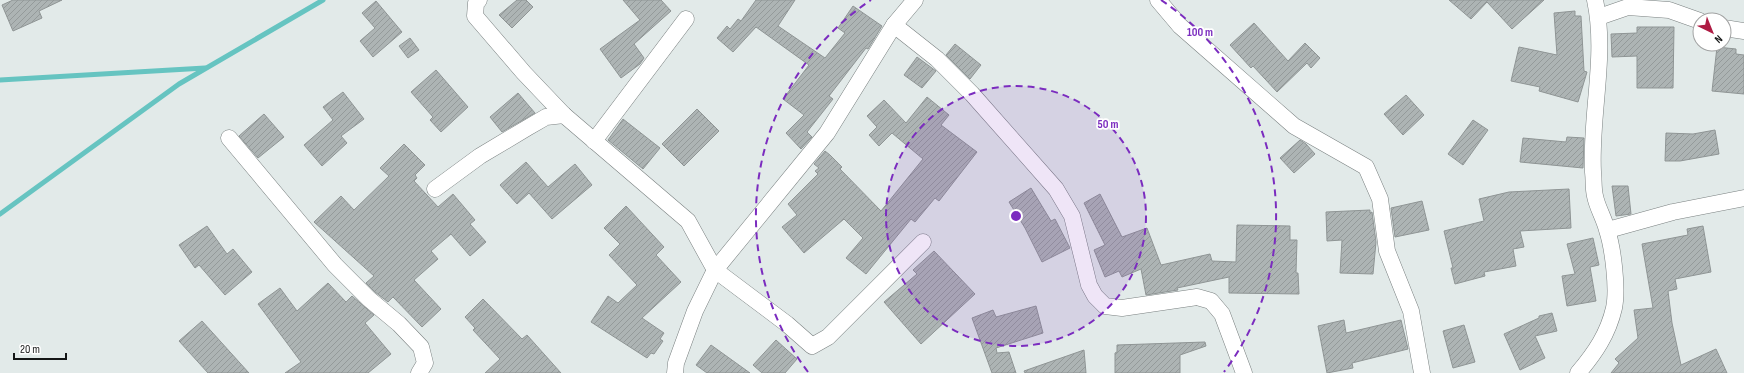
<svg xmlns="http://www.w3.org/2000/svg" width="1744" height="373" font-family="'Sofia Sans Condensed',sans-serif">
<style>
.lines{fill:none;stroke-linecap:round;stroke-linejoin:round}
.stream{stroke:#66c4c1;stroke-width:5}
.building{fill:url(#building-hatch);stroke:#8f9595}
.minor-casing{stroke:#7a8080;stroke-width:17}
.minor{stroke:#fff;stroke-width:16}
.ring{fill:none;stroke:#7b2cbf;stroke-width:2;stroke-dasharray:7 5}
.centre{fill:#7b2cbf;stroke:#fff;stroke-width:2}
.ring-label{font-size:12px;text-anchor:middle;font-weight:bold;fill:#7b2cbf;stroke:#fff;stroke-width:3.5;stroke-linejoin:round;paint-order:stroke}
</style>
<defs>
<pattern id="building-hatch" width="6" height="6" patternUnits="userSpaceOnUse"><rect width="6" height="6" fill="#adb4b4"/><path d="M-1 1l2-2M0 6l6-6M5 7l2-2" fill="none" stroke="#949a9a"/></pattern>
</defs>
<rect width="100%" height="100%" fill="#e2eae9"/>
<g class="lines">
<g class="stream">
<polyline points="0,80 205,68"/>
<polyline points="0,214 179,84 323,0"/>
</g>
</g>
<g class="building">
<polygon points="13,0 62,0 39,11 42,18 13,31 2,5"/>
<polygon points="517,0 526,0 533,7 512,28 499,15"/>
<polygon points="623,0 661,0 671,11 634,44 644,58 640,64 621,78 600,49 640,20"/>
<polygon points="756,0 795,0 778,26 825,58 845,33 838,28 853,6 882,26 868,49 866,48 829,96 833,99 807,132 812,137 801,149 786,133 804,115 783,99 809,65 756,27 733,52 717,38 727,26 730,29 738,19 741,21"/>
<polygon points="1449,0 1544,0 1512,29 1487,2 1471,19"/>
<polygon points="376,1 402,32 373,57 360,41 375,28 362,13"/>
<polygon points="1575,11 1575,16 1581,16 1584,71 1587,72 1578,102 1539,91 1540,87 1511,81 1519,47 1557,55 1554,13"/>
<polygon points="1254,23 1288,61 1305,43 1320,58 1311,68 1307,63 1277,92 1253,66 1251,68 1230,45"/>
<polygon points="1637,27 1674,27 1673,88 1637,88 1637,56 1612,57 1611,34 1637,33"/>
<polygon points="410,38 419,50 408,58 399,46"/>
<polygon points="955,44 981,65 970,79 946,55"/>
<polygon points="1717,47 1736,49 1736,54 1744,55 1744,94 1712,91"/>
<polygon points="917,57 936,71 922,88 904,75"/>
<polygon points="436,70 468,107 441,132 430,120 433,117 411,92"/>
<polygon points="343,92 364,119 341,136 347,143 322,166 304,145 333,120 323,107"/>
<polygon points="518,93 535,113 502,132 490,117"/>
<polygon points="1406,95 1424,115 1403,135 1384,114"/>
<polygon points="927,97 949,115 941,125 977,152 939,201 935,198 915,222 911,219 866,274 846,258 863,238 844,219 804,253 782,227 797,215 788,204 818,174 815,171 819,168 814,164 825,151 830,155 842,167 840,169 881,211 923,159 892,133 879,146 869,135 877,127 867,116 884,100 906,123"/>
<polygon points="697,109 719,131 684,166 662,144"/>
<polygon points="264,114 284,137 258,158 239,136"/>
<polygon points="623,119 660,148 643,169 608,140"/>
<polygon points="1473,120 1488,130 1463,165 1448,154"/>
<polygon points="1715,130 1719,154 1680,161 1665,161 1666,133 1693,134"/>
<polygon points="1567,137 1584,138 1583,168 1520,162 1523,138 1566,142"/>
<polygon points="1300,140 1306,144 1315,154 1294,173 1280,158"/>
<polygon points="404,144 425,165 415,175 417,178 414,181 438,207 453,194 475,220 470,224 486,242 470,256 451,234 431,251 438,259 414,280 441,309 422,327 393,297 388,302 375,292 366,283 374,276 314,222 341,196 354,210 389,176 380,168"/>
<polygon points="526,162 548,187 575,164 592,185 552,219 529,193 517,204 500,185"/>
<polygon points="1612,186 1628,186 1631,214 1616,216"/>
<polygon points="1031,188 1051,221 1055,219 1070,248 1042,262 1025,228 1009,202"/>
<polygon points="1569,189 1571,228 1520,231 1524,247 1513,249 1516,266 1484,272 1485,276 1455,284 1451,268 1453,268 1444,231 1484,221 1479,199 1509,192"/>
<polygon points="1100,194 1122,237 1147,228 1161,265 1210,254 1212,261 1236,262 1237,225 1290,226 1290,240 1297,240 1296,273 1298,273 1299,294 1229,293 1229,277 1177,288 1178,290 1146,295 1141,269 1122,277 1119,271 1105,277 1094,250 1105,245 1084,203"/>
<polygon points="1422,201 1429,230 1395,237 1391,208"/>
<polygon points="626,206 664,247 656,255 681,282 642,318 664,333 660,339 663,341 654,354 651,353 647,358 591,322 608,296 618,303 637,285 609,255 620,244 604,228"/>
<polygon points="1370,210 1370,213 1372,212 1376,242 1373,274 1340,273 1342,240 1327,241 1326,212"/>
<polygon points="207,226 227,254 233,249 252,272 225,295 199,265 195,268 179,245"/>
<polygon points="1703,226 1711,272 1675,279 1677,289 1668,291 1672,323 1681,365 1716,349 1727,373 1611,373 1619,363 1615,359 1638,338 1634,310 1653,308 1642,244 1688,235 1687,229"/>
<polygon points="1593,238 1599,265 1590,267 1596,301 1567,306 1562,276 1575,274 1567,244"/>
<polygon points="934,251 975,294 921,344 884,302 917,274 913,270"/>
<polygon points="328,283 346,302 352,296 374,315 365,323 391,354 368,373 285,373 301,362 258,304 280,288 297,311"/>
<polygon points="483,299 522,339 527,335 561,373 485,373 500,359 473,330 475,328 465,317"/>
<polygon points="1036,306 1043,333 996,348 997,353 1009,352 1016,373 992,373 972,318 993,310 996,317"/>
<polygon points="1552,313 1557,331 1535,336 1545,358 1520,370 1504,334 1539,318 1539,316"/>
<polygon points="1344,320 1346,333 1401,320 1408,349 1352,363 1353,368 1327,373 1318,326"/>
<polygon points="202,321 249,373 208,373 179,341"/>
<polygon points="1464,325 1475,362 1453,368 1443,331"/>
<polygon points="776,340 797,359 785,373 762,373 753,365"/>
<polygon points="1205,342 1206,346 1180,355 1180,373 1115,373 1115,353 1117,352 1117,345"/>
<polygon points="711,345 750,373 707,373 696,365"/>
<polygon points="1084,350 1086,373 1025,373 1024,371"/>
</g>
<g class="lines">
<defs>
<g id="minor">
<polyline points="479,0 476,3 475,16 524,73 564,115 688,221 715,270 787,324 812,346 828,337 923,242"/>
<polyline points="1158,0 1180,26 1294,126 1366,167 1380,199 1387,251 1411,311 1422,373"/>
<polyline points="1599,17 1628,7 1669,10 1700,21"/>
<polyline points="894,25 937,59 972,94 1056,189 1072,216 1089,285 1095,296 1105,306 1122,308 1197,297 1211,301 1222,314 1244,373"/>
<polyline points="1724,28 1744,31"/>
<polyline points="229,138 335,265 369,299 399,324 421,347 425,363 419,373"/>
<polyline points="594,141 686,19"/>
<polyline points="435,189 480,156 527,128 546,117 564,115"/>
<polyline points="1608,230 1673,212 1744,198"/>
<polyline points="675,373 676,363 695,311 715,270 827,133 894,25 915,0"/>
<path d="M1578 373C1595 353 1608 334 1614 308 1618 289 1613 248 1607 230 1604 218 1597 207 1595 196 1593 188 1594 179 1593 172 1590 115 1607 56 1595 0"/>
</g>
</defs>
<use href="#minor" class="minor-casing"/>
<use href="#minor" class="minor"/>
</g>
<circle cx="1016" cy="216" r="130" fill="#7b2cbf" fill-opacity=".12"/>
<g class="ring">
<circle cx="1016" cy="216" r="130"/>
<path d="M808 372A260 260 0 0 1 871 0M1161 0A260 260 0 0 1 1224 372"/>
</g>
<circle cx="1016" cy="216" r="6" class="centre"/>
<g class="ring-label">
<text x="1200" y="36">100 m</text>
<text x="1108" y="128">50 m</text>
</g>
<g transform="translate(1712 32) rotate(137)"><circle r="19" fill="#ffffff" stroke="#a1a2a2"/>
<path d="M0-3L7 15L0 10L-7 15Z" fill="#ae1b43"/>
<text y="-6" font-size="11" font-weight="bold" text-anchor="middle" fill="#141616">N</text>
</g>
<path d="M14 353v6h52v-6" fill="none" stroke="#141616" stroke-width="2"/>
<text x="20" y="353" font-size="12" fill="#141616" stroke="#ffffff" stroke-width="3" paint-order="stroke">20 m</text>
</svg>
